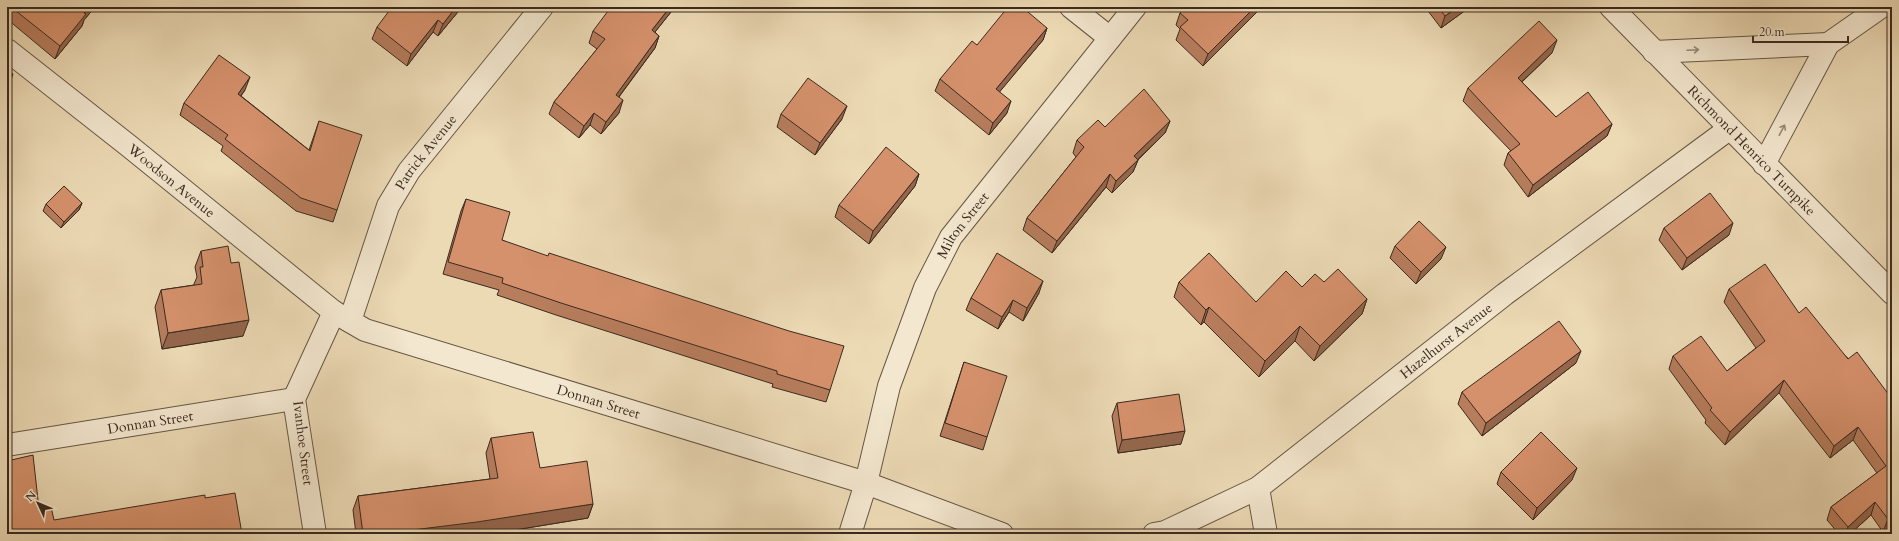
<svg xmlns="http://www.w3.org/2000/svg" width="1899" height="541" font-family="Cardo,serif">
<style>
.lines{fill:none;stroke-linecap:round;stroke-linejoin:round}
.minor-casing{stroke:#675644;stroke-width:24}
.minor{stroke:#f3e7cf;stroke-width:22}
.wall{fill:#b77d5d;stroke:#3b2a1f}
.shaded-wall{fill:#95664c;stroke:#3b2a1f}
.building{fill:#d5916c;stroke:#3b2a1f}
.oneway{stroke:#978877}
.labels{text-anchor:middle;dominant-baseline:central;stroke-width:3;stroke-linejoin:round;paint-order:stroke}
.street-label{font-size:14px;fill:#3b2a1f;stroke:#f3e7cf}
</style>
<rect width="100%" height="100%" fill="#ecdab5"/>
<filter id="stains"><feTurbulence type="fractalNoise" baseFrequency=".005" numOctaves="4"/><feColorMatrix values="0 0 0 0 .2 0 0 0 0 .09 0 0 0 0 .02 0 0 0 .5 -.17"/></filter>
<radialGradient id="worn" r=".72"><stop offset=".6" stop-color="#630" stop-opacity="0"/><stop offset="1" stop-color="#630" stop-opacity=".3"/></radialGradient>
<g class="lines">
<defs>
<g id="minor">
<polyline points="1071,7 1110,38"/>
<path id="s1" d="M1611 7 1892 293"/>
<path id="s2" d="M7 50 129 146 334 312 365 330 866 483 1002 534"/>
<polyline points="1654,52 1828,44"/>
<polyline points="1764,164 1828,44 1881,7"/>
<path id="s3" d="M350 321 388 206 409 171 542 7"/>
<path id="s4" d="M7 445 294 399"/>
<polyline points="1258,488 1266,534"/>
<polyline points="315,534 294,399 334,312"/>
<path id="s5" d="M850 534 866 483 889 386 925 288 951 237 1135 7"/>
<path id="s6" d="M1154 534 1165 532 1258 488 1505 294 1729 129"/>
</g>
</defs>
<use href="#minor" class="minor-casing"/>
<use href="#minor" class="minor"/>
</g>
<g class="wall">
<polygon points="7,7 95,7 84,20 82,26 55,59 7,19"/>
<polygon points="462,7 438,36 433,32 407,66 372,39 377,27"/>
<polygon points="622,7 675,7 655,32 659,36 655,48 619,97 619,113 601,134 590,125 579,138 549,114 554,102 597,49 589,43 593,31"/>
<polygon points="1186,7 1262,7 1203,66 1176,40 1180,29 1176,25 1180,13"/>
<polygon points="1425,7 1470,7 1441,28"/>
<polygon points="1047,28 1043,40 999,92 1007,113 989,135 935,91 940,79 977,45"/>
<polygon points="1552,53 1522,82 1556,117 1612,124 1607,136 1528,197 1504,165 1508,153 1511,151 1463,101 1468,88"/>
<polygon points="245,90 241,96 309,150 319,121 337,210 333,222 296,211 221,151 223,146 180,115 184,103"/>
<polygon points="781,114 842,119 815,155 777,127"/>
<polygon points="1170,121 1165,133 1138,160 1133,172 1112,193 1106,187 1052,253 1023,230 1027,218 1076,157 1073,153 1077,140 1105,127"/>
<polygon points="919,174 915,186 869,244 835,217 839,205"/>
<polygon points="466,199 502,240 830,390 826,402 772,387 773,384 556,315 497,295 499,290 443,274 461,211"/>
<polygon points="82,203 79,210 61,228 43,211 46,204"/>
<polygon points="1664,228 1729,235 1682,270 1659,240"/>
<polygon points="1395,246 1441,259 1416,284 1390,258"/>
<polygon points="201,251 243,336 162,349 155,307 161,290 194,285 194,284 197,277 195,267"/>
<polygon points="1179,282 1256,302 1302,287 1324,282 1367,299 1362,314 1314,361 1295,341 1259,377 1204,322 1201,325 1174,297"/>
<polygon points="1729,289 1799,313 1892,399 1892,525 1883,532 1871,515 1850,534 1839,534 1827,520 1831,507 1877,473 1853,440 1830,458 1779,393 1725,445 1705,423 1706,420 1669,369 1673,356 1727,371 1756,348 1724,302"/>
<polygon points="1039,293 1023,321 1009,312 998,329 966,310 971,298"/>
<polygon points="964,362 987,437 983,450 940,436"/>
<polygon points="1576,363 1482,436 1458,404 1462,392"/>
<polygon points="1117,403 1181,444 1118,453 1112,416"/>
<polygon points="491,438 540,468 593,504 588,518 490,534 356,534 353,510 358,496 490,479 486,453"/>
<polygon points="1501,472 1572,480 1533,520 1497,484"/>
</g>
<g class="shaded-wall">
<polygon points="89,7 95,7 84,20 82,26 55,59 60,46 84,13"/>
<polygon points="456,7 462,7 438,36 443,24"/>
<polygon points="670,7 675,7 647,42 652,30"/>
<polygon points="1255,7 1262,7 1203,66 1208,54"/>
<polygon points="1458,7 1470,7 1441,28 1445,16"/>
<polygon points="438,20 433,32 407,66 411,54"/>
<polygon points="1047,28 1043,40 992,101 996,89"/>
<polygon points="659,36 655,48 611,107 616,95"/>
<polygon points="1557,40 1552,53 1513,90 1518,78"/>
<polygon points="13,74 9,86 7,87 7,80"/>
<polygon points="250,77 245,90 233,106 238,94"/>
<polygon points="623,100 619,113 601,134 606,122"/>
<polygon points="1011,101 1007,113 989,135 993,123"/>
<polygon points="847,106 842,119 815,155 820,143"/>
<polygon points="594,113 590,125 579,138 584,126"/>
<polygon points="1170,121 1165,133 1129,168 1134,156"/>
<polygon points="1612,124 1607,136 1528,197 1533,185"/>
<polygon points="1138,160 1133,172 1112,193 1116,181"/>
<polygon points="919,174 915,186 869,244 873,231"/>
<polygon points="1110,174 1106,187 1052,253 1057,241"/>
<polygon points="82,203 79,210 61,228 64,222"/>
<polygon points="1733,223 1729,235 1682,270 1687,258"/>
<polygon points="1446,247 1441,259 1416,284 1421,272"/>
<polygon points="1043,281 1039,293 1023,321 1027,308"/>
<polygon points="1367,299 1362,314 1314,361 1320,346"/>
<polygon points="1013,300 1009,312 998,329 1002,317"/>
<polygon points="1209,307 1204,322 1201,325 1206,310"/>
<polygon points="249,320 243,336 162,349 168,333"/>
<polygon points="1300,326 1295,341 1259,377 1265,361"/>
<polygon points="1581,351 1576,363 1482,436 1486,423"/>
<polygon points="1784,380 1779,393 1725,445 1730,432"/>
<polygon points="1858,427 1853,440 1830,458 1834,446"/>
<polygon points="1185,431 1181,444 1118,453 1122,440"/>
<polygon points="1577,468 1572,480 1533,520 1537,508"/>
<polygon points="1875,502 1871,515 1850,534 1845,534 1848,527"/>
<polygon points="593,504 588,518 490,534 380,534"/>
<polygon points="1892,516 1892,525 1883,532 1888,519"/>
</g>
<g class="building">
<polygon points="11,7 89,7 84,13 86,14 60,46"/>
<polygon points="392,7 456,7 443,24 438,20 411,54 377,27"/>
<polygon points="611,7 621,7 622,8 622,7 670,7 652,30 659,36 616,95 623,100 606,122 594,113 584,126 554,102 605,39 593,31"/>
<polygon points="1008,7 1022,7 1047,28 996,89 1011,101 993,123 940,79 972,41 977,45"/>
<polygon points="1186,7 1255,7 1208,54 1180,27 1188,20 1180,13"/>
<polygon points="1438,7 1458,7 1445,16"/>
<polygon points="1539,21 1557,40 1518,78 1556,117 1588,92 1612,124 1533,185 1508,153 1520,144 1468,88"/>
<polygon points="219,55 250,77 238,94 310,151 319,121 362,135 337,210 301,198 225,139 228,135 184,103"/>
<polygon points="7,69 13,74 7,80"/>
<polygon points="808,78 847,106 820,143 781,114"/>
<polygon points="1144,89 1170,121 1134,156 1138,160 1116,181 1110,174 1057,241 1027,218 1084,147 1077,140 1098,120 1105,127"/>
<polygon points="886,147 919,174 873,231 839,205"/>
<polygon points="64,186 82,203 64,222 46,204"/>
<polygon points="1710,193 1733,223 1687,258 1664,228"/>
<polygon points="466,199 510,212 502,240 548,256 549,253 789,331 844,346 830,390 777,374 777,371 561,303 502,283 503,278 448,262"/>
<polygon points="1419,221 1446,247 1421,272 1395,246"/>
<polygon points="228,246 231,263 239,262 249,320 168,333 161,290 202,284 200,267 203,267 201,251"/>
<polygon points="997,253 1043,281 1027,308 1013,300 1002,317 971,298"/>
<polygon points="1209,253 1256,302 1286,271 1302,287 1315,274 1324,282 1338,269 1367,299 1320,346 1300,326 1265,361 1209,307 1206,310 1179,282"/>
<polygon points="1765,264 1799,313 1806,307 1848,359 1857,352 1892,399 1892,516 1888,519 1875,502 1848,527 1831,507 1886,466 1858,427 1834,446 1784,380 1730,432 1710,410 1712,408 1673,356 1701,336 1727,371 1765,341 1729,289"/>
<polygon points="1559,321 1581,351 1486,423 1462,392"/>
<polygon points="964,362 1007,376 987,437 945,423"/>
<polygon points="1179,394 1185,431 1122,440 1117,403"/>
<polygon points="533,432 540,468 587,461 593,504 477,522 380,534 363,534 358,496 498,478 491,438"/>
<polygon points="1541,432 1577,468 1537,508 1501,472"/>
<polygon points="33,455 39,509 51,507 54,520 205,495 205,498 235,493 242,534 7,534 7,461"/>
</g>
<defs><path id="oneway-shaft" d="M-6 0H5M1.5-3L5.5 0L1.5 3" fill="none" stroke-width="1.6" stroke-linecap="round" stroke-linejoin="round"/></defs>
<g class="oneway">
<use href="#oneway-shaft" transform="translate(1693 50) rotate(-3)"/>
<use href="#oneway-shaft" transform="translate(1782 130) rotate(-62)"/>
</g>
<g class="labels">
<g class="street-label">
<text stroke="none"><textPath href="#s1" startOffset="201">Richmond Henrico Turnpike</textPath></text>
<text stroke="none"><textPath href="#s3" startOffset="187">Patrick Avenue</textPath></text>
<text stroke="none"><textPath href="#s2" startOffset="210">Woodson Avenue</textPath></text>
<text stroke="none"><textPath href="#s5" startOffset="331">Milton Street</textPath></text>
<text stroke="none"><textPath href="#s6" startOffset="353">Hazelhurst Avenue</textPath></text>
<text stroke="none"><textPath href="#s2" startOffset="699">Donnan Street</textPath></text>
<text stroke="none"><textPath href="#s4" startOffset="145">Donnan Street</textPath></text>
<text transform="translate(303 443) rotate(83)">Ivanhoe Street</text>
</g>
</g>
<rect width="1899" height="541" fill="none" stroke="#ecdab5" stroke-width="24"/>
<rect x="8" y="8" width="1883" height="525" fill="none" stroke="#3b2a1f" stroke-width="2"/>
<rect x="12" y="12" width="1875" height="517" fill="none" stroke="#3b2a1f"/>
<g transform="translate(38 503) rotate(314)" stroke="#f3e7cf" stroke-width="3" paint-order="stroke">
<path d="M0-3L7 15L0 10L-7 15Z" fill="#3b2a1f"/>
<text y="-6" font-size="11" font-weight="bold" text-anchor="middle" fill="#3b2a1f">N</text>
</g>
<path d="M1753 36v6h95v-6" fill="none" stroke="#3b2a1f" stroke-width="2"/>
<text x="1759" y="36" font-size="12" fill="#3b2a1f" stroke="#f3e7cf" stroke-width="3" paint-order="stroke">20 m</text>
<rect width="100%" height="100%" filter="url(#stains)"/>
<rect width="100%" height="100%" fill="url(#worn)"/>
</svg>
